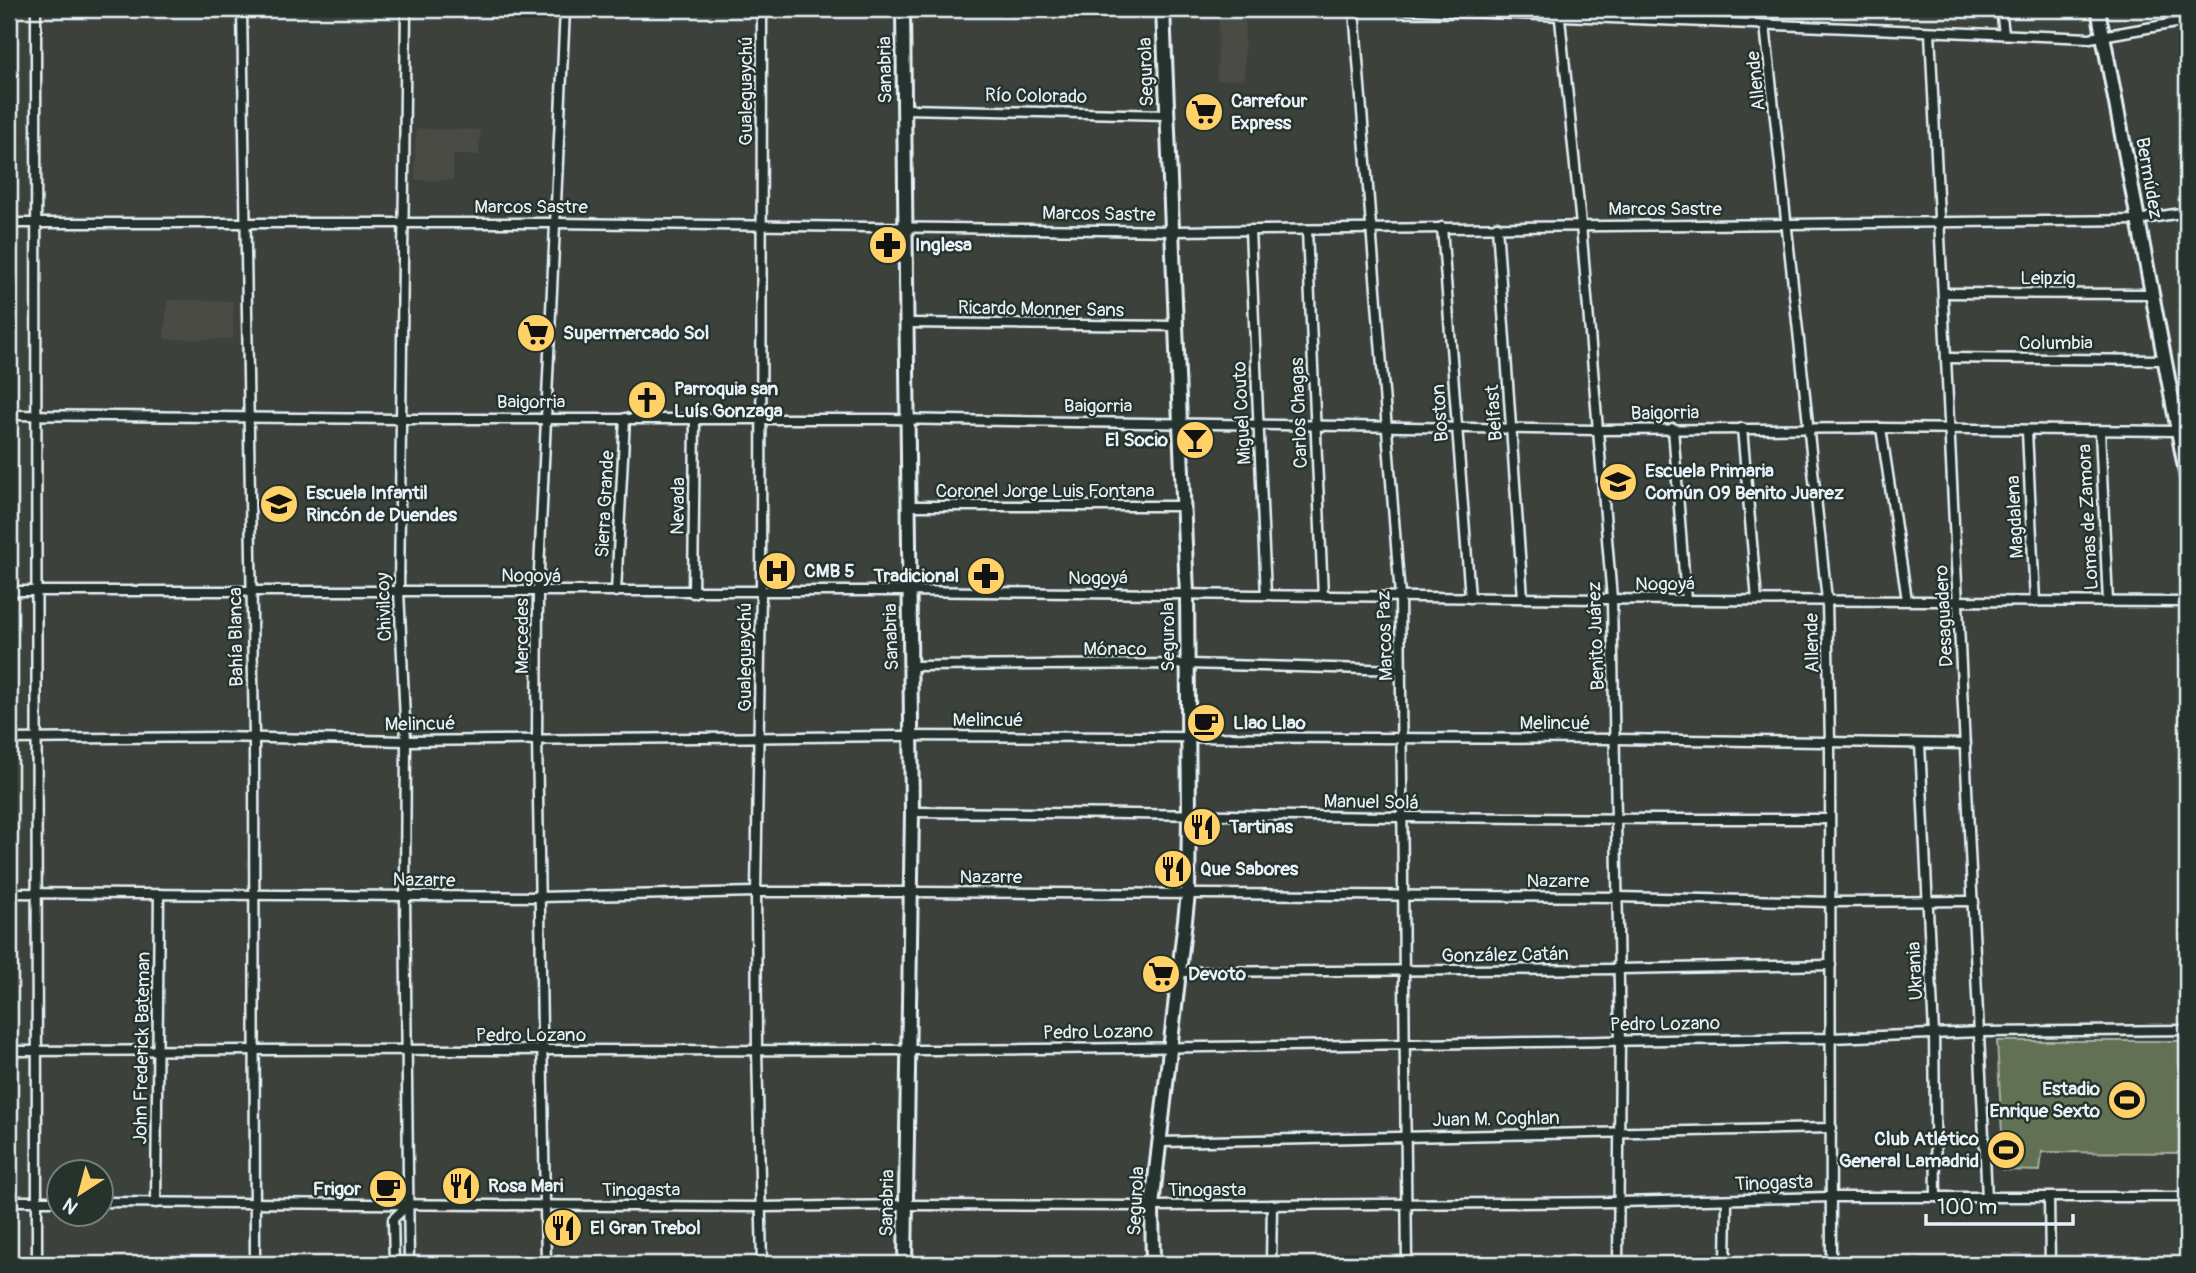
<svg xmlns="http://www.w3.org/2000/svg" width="2196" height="1273" font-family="Pangolin,sans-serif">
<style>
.built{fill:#4c4c45}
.green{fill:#627052;stroke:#a5b0a5;stroke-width:2}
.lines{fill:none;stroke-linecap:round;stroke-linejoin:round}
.street-casing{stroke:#e8f1f8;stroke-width:13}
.secondary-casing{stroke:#e8f1f8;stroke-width:18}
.street{stroke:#26332d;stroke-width:8}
.secondary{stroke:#26332d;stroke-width:12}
.labels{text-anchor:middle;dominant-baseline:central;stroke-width:5;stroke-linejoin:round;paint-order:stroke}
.street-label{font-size:19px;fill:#e8f1f8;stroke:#26332d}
.poi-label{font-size:19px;font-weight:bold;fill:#e8f1f8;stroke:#26332d;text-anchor:start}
</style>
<rect width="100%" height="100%" fill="#3c423b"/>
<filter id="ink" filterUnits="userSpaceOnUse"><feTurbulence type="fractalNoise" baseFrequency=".0143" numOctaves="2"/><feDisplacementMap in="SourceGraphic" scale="14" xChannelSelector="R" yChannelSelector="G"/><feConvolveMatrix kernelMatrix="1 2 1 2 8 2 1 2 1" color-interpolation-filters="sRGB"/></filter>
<g filter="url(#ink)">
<g class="built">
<polygon points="1219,18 1245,19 1244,79 1217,80"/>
<polygon points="416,129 480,130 479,155 453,155 453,180 415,180"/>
<polygon points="168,300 233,301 233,339 164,339"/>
</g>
<polygon class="green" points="1997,1041 2187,1041 2187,1153 2042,1152 2040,1171 2004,1170"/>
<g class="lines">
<defs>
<g id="street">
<polyline points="36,9 37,1264"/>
<polyline points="242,9 254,738 255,1264"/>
<polyline points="406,9 399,591 406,741 405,895 409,1264"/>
<polyline points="762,9 761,592 756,892 757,1050 762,1264"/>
<polyline points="1354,9 1400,596 1407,1264"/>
<polyline points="1394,9 2090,38 2187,21"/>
<polyline points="1559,9 1581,225 1612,599 1620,1040 1618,1264"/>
<polyline points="2001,9 2004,34"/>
<polyline points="1765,25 1827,600 1830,743 1831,1264"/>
<polyline points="1930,32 1987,1198"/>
<polyline points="905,109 1167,115"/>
<polyline points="9,223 556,223 1177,231 2137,220 2187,212"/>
<polyline points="1497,226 1523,598"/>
<polyline points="1442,227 1470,598"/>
<polyline points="1250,230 1266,595"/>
<polyline points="1307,230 1323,596"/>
<polyline points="1944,293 2152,294"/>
<polyline points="907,323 1174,326"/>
<polyline points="1946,358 2165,360"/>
<polyline points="9,415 399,419 886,419 1597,430 1881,428 2178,431 2187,429"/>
<polyline points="1673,428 1686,600"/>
<polyline points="1742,428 1757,600"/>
<polyline points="1881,428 1907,600"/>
<polyline points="2027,431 2035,602"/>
<polyline points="2100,431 2108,602"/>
<polyline points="908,506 1182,506"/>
<polyline points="9,591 902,591 1686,600 2187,602"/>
<polyline points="616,592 625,418"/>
<polyline points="693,593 695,419"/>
<polyline points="911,666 1188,664 1402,670"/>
<polyline points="9,739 220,737 406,741 894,736 1616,739 1966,744"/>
<polyline points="1920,744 1934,1034 1936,1197"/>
<path d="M912 812C1218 814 1523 820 1828 819"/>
<polyline points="9,893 539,897 756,892 912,892 1618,897 1831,902 1974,901"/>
<polyline points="1180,972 1619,969 1831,965"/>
<path d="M9 1051C308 1048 607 1051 906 1050 1215 1049 1523 1041 1831 1038L1980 1032 2187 1030"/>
<polyline points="1160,1142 1832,1128"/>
<polyline points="2049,1198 2050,1264"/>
<polyline points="9,1201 60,1201"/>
<polyline points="102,1202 761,1207 906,1205 1152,1206 1618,1202 1831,1197 2187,1197"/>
<polyline points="156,1203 159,894"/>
<polyline points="394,1264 393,1219 408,1205"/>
<polyline points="546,1264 537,738 538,592 565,9"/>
<polyline points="1271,1264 1272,1205"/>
<polyline points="1726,1264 1727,1200"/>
</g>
<g id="secondary">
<polyline points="903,9 912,812 905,1264"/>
<polyline points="2098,9 2187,478"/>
<polyline points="1153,1264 1152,1206 1188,894 1189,814 1187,594 1163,9"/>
</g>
</defs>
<use href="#street" class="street-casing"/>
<use href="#secondary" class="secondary-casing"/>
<use href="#street" class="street"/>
<use href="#secondary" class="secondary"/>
</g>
</g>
<defs>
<symbol id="supermarket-disc" viewBox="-11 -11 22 22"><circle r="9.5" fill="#ffd166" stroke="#26332d"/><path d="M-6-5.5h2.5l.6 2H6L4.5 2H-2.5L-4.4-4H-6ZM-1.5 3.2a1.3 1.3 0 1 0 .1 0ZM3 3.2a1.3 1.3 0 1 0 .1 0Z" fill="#111"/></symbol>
<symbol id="pharmacy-disc" viewBox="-11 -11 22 22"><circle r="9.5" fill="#ffd166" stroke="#26332d"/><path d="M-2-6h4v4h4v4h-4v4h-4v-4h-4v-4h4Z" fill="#111"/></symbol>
<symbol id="church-disc" viewBox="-11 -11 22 22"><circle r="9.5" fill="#ffd166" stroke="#26332d"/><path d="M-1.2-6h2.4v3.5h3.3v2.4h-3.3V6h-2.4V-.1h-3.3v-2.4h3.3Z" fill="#111"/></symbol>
<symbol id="bar-disc" viewBox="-11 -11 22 22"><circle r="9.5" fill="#ffd166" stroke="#26332d"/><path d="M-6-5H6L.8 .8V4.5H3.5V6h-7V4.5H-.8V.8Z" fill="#111"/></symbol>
<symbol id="school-disc" viewBox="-11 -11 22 22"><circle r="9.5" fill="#ffd166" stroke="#26332d"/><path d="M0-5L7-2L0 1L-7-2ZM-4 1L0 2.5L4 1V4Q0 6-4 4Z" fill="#111"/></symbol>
<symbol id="hospital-disc" viewBox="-11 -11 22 22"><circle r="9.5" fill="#ffd166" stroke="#26332d"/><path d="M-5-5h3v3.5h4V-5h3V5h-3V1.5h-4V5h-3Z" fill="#111"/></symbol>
<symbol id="cafe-disc" viewBox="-11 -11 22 22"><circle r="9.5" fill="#ffd166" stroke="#26332d"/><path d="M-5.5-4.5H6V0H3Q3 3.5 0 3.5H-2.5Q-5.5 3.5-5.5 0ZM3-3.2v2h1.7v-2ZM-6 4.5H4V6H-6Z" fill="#111"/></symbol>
<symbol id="restaurant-disc" viewBox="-11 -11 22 22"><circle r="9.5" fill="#ffd166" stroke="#26332d"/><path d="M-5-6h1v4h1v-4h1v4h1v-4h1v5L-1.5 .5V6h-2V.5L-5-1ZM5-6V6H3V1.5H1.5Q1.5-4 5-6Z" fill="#111"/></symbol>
<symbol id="stadium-disc" viewBox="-11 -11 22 22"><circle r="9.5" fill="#ffd166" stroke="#26332d"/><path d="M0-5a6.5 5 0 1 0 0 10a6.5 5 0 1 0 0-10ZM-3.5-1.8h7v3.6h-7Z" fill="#111"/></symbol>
</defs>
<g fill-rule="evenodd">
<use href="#supermarket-disc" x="1182" y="90" width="44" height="44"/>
<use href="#pharmacy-disc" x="866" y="223" width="44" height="44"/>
<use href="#supermarket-disc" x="514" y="311" width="44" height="44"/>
<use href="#church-disc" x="625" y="378" width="44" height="44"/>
<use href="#bar-disc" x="1173" y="418" width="44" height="44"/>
<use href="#school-disc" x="1596" y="460" width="44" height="44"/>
<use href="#school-disc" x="257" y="482" width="44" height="44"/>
<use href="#hospital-disc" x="755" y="549" width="44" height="44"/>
<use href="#pharmacy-disc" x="964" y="554" width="44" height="44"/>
<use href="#cafe-disc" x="1184" y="701" width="44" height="44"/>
<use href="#restaurant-disc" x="1180" y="805" width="44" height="44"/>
<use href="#restaurant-disc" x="1151" y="847" width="44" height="44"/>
<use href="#supermarket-disc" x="1139" y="952" width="44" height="44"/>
<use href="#stadium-disc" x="2105" y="1078" width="44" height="44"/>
<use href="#stadium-disc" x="1984" y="1128" width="44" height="44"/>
<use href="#restaurant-disc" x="439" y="1164" width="44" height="44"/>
<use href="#cafe-disc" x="366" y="1167" width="44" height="44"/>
<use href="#restaurant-disc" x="541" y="1206" width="44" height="44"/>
</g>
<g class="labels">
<g class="street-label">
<text transform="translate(885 70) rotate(-91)">Sanabria</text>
<text transform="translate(1146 72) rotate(-92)">Segurola</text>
<text transform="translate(1756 81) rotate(-96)">Allende</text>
<text transform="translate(746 91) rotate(-90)">Gualeguaychú</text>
<text transform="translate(1036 96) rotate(1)">Río Colorado</text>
<text transform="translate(2149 178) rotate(80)">Bermúdez</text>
<text x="531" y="207">Marcos Sastre</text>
<text x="1665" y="209">Marcos Sastre</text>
<text transform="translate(1099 214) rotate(1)">Marcos Sastre</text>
<text x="2048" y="278">Leipzig</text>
<text transform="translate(1041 309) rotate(1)">Ricardo Monner Sans</text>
<text x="2056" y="343">Columbia</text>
<text x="531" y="402">Baigorria</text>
<text x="1098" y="406">Baigorria</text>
<text transform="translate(1242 413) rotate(-93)">Miguel Couto</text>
<text transform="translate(1299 413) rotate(-92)">Carlos Chagas</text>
<text transform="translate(1440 413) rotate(-94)">Boston</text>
<text transform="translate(1494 413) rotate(-94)">Belfast</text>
<text transform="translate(1665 413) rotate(-1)">Baigorria</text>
<text x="1045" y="491">Coronel Jorge Luis Fontana</text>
<text transform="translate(605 504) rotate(-87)">Sierra Grande</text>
<text transform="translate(678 506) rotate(-89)">Nevada</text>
<text transform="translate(2015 517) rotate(-93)">Magdalena</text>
<text transform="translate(2088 517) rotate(-93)">Lomas de Zamora</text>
<text transform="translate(531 576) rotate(1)">Nogoyá</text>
<text x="1098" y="578">Nogoyá</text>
<text x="1665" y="584">Nogoyá</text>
<text transform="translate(384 607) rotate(-92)">Chivilcoy</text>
<text transform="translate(1944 616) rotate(-93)">Desaguadero</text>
<text transform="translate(522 636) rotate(-90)">Mercedes</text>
<text transform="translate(1385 636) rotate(-92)">Marcos Paz</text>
<text transform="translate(1596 636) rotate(-92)">Benito Juárez</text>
<text transform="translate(236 637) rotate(-91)">Bahía Blanca</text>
<text transform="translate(891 637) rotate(-92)">Sanabria</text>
<text transform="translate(1168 637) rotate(-90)">Segurola</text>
<text transform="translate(1812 643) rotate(-91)">Allende</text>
<text x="1115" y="649">Mónaco</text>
<text transform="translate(745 657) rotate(-90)">Gualeguaychú</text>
<text x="988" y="720">Melincué</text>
<text x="1555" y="723">Melincué</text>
<text transform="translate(420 724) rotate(-1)">Melincué</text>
<text transform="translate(1371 802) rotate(1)">Manuel Solá</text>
<text x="991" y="877">Nazarre</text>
<text transform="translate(424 880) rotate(1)">Nazarre</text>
<text x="1558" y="881">Nazarre</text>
<text transform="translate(1505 955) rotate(-1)">González Catán</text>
<text transform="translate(1915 971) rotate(-93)">Ukrania</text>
<text transform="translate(1665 1024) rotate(-1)">Pedro Lozano</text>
<text transform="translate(1098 1032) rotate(-1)">Pedro Lozano</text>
<text x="531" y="1035">Pedro Lozano</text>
<text transform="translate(142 1048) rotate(-89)">John Frederick Bateman</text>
<text transform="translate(1496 1119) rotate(-1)">Juan M. Coghlan</text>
<text transform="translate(1774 1183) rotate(-2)">Tinogasta</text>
<text x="641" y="1190">Tinogasta</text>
<text x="1207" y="1190">Tinogasta</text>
<text transform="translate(1136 1201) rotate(-87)">Segurola</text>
<text transform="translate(887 1203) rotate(-89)">Sanabria</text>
</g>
<g class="poi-label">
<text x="1231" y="101">Carrefour<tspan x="1231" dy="22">Express</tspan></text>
<text x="915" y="245">Inglesa</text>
<text x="563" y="333">Supermercado Sol</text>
<text x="674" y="389">Parroquia san<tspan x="674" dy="22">Luís Gonzaga</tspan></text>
<text x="1168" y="440" text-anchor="end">El Socio</text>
<text x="1645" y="471">Escuela Primaria<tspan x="1645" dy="22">Común 09 Benito Juarez</tspan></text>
<text x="306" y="493">Escuela Infantil<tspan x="306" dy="22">Rincón de Duendes</tspan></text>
<text x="804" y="571">CMB 5</text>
<text x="959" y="576" text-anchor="end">Tradicional</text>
<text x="1233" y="723">Llao Llao</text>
<text x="1229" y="827">Tartinas</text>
<text x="1200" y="869">Que Sabores</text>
<text x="1188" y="974">Devoto</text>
<text x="2100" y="1089" text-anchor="end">Estadio<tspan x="2100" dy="22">Enrique Sexto</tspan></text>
<text x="1979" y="1139" text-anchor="end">Club Atlético<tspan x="1979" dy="22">General Lamadrid</tspan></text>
<text x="488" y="1186">Rosa Mari</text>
<text x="361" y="1189" text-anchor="end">Frigor</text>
<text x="590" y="1228">El Gran Trebol</text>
</g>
</g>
<rect width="2196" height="1273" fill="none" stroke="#26332d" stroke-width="35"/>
<rect x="18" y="18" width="2161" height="1238" fill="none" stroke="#e8f1f8" stroke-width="2.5" filter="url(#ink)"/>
<g transform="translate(80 1193) rotate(216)"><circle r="33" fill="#26332d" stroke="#747f7e" stroke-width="2"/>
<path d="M0-5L12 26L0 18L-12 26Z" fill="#ffd166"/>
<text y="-10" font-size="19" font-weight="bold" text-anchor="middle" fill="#e8f1f8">N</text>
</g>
<path d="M1926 1214v10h147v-10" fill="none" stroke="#e8f1f8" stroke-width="3.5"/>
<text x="1937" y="1214" font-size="21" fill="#e8f1f8" stroke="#26332d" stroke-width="5" paint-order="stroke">100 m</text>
</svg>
